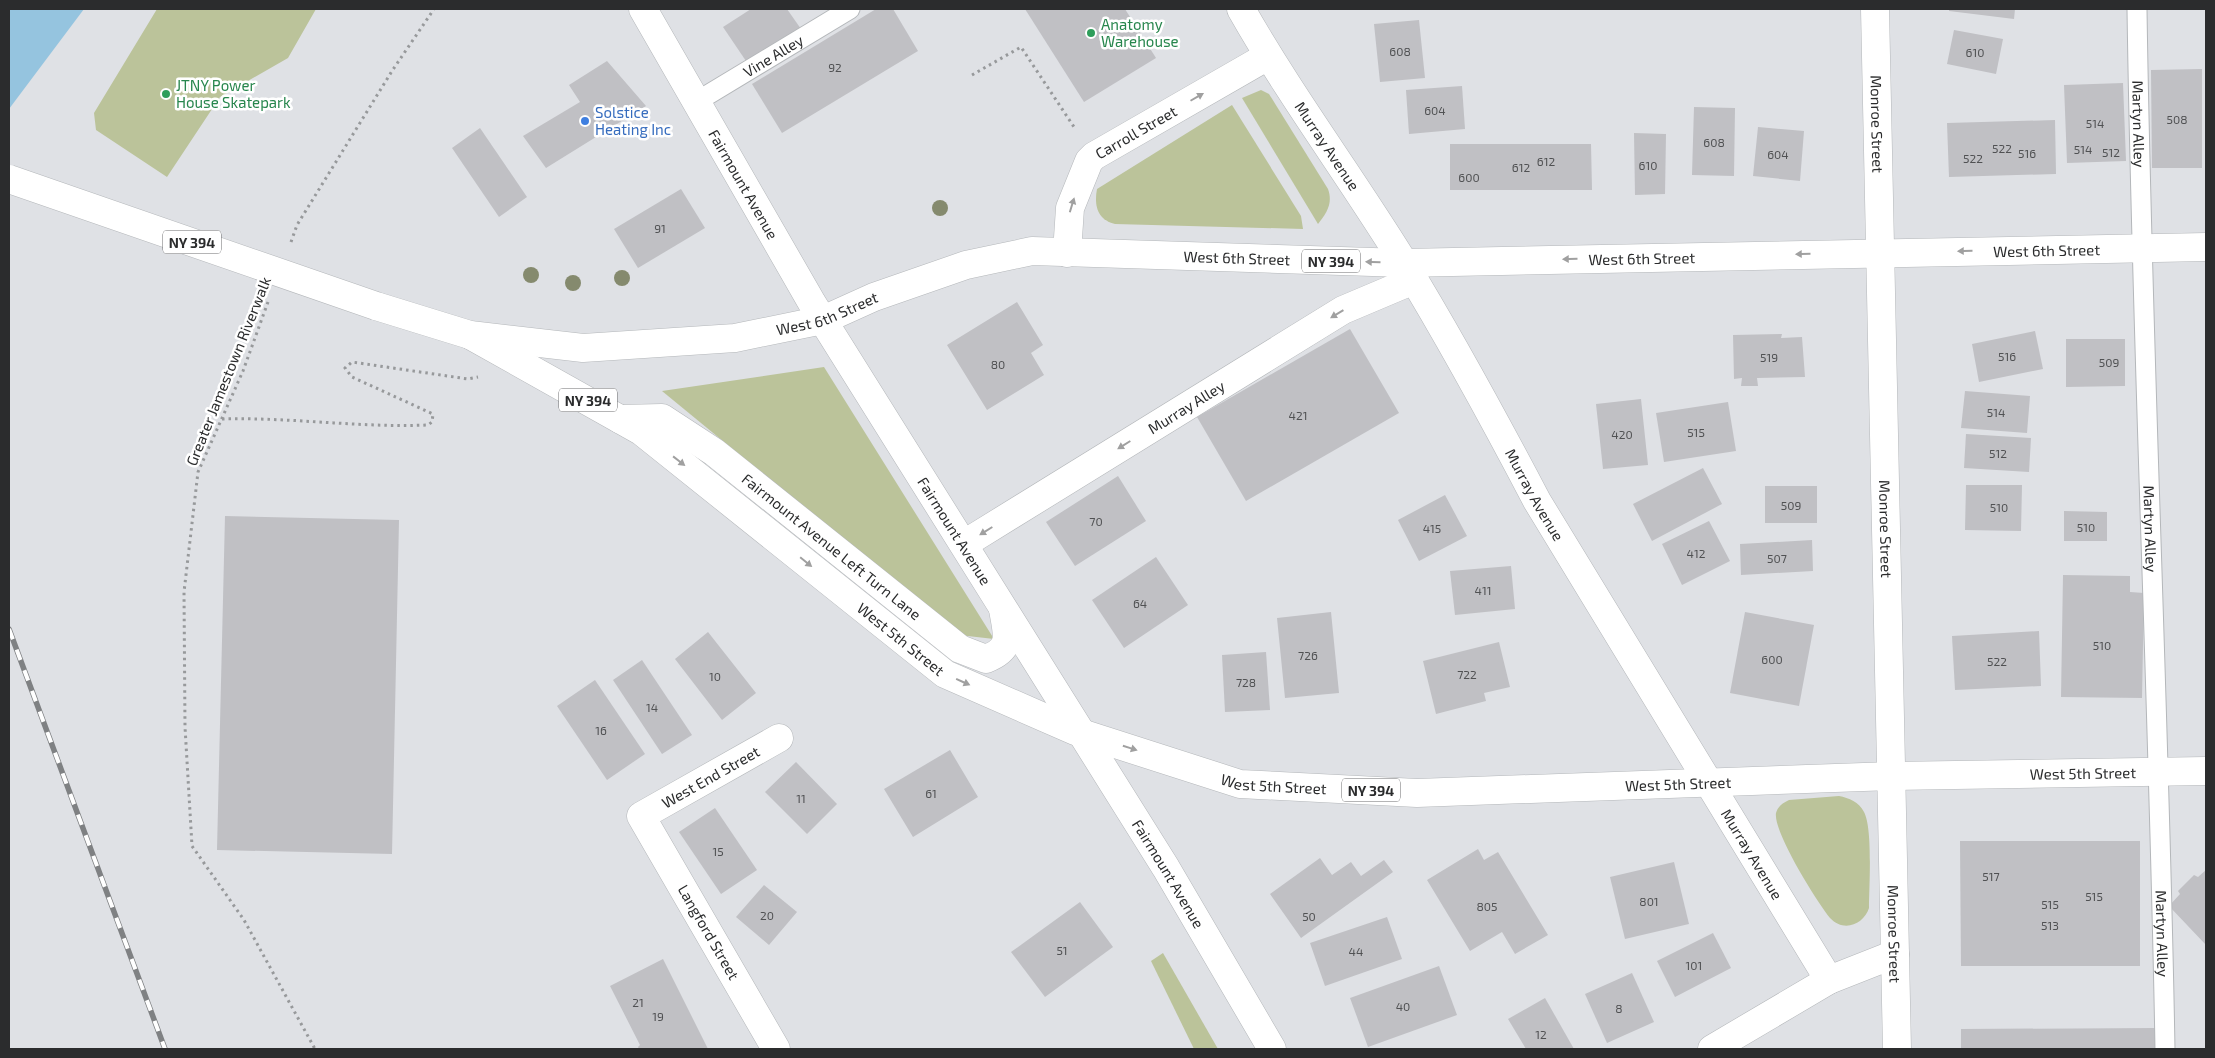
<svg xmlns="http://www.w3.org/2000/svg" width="2215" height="1058" font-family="'Exo 2',sans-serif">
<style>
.green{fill:#bbc39a}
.water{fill:#95c4df}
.building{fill:#c0c0c4}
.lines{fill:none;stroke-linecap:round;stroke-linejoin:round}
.lane-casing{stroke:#b4b7ba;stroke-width:21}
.street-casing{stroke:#b4b7ba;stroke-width:29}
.primary-casing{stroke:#b4b7ba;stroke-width:29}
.path{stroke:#97999b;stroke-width:3;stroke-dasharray:2.5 4;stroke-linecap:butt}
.lane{stroke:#fff;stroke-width:19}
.street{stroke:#fff;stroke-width:28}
.primary{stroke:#fff;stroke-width:28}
.rail-casing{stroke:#7f8183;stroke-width:5.5}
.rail{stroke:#fff;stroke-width:4;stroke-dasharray:11;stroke-linecap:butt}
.primary-bridge-casing{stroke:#b4b7ba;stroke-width:29;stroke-linecap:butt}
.primary-bridge{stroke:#fff;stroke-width:28}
.tree{fill:#858a6e}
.oneway{fill:#a0a0a0}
.leisure-dot{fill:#2e9e5b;stroke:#fff;stroke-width:2}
.shop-dot{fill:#3f7fe0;stroke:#fff;stroke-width:2}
.labels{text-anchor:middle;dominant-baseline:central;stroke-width:5;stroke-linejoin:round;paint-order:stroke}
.number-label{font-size:12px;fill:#505153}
.shield{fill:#fff;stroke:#6b6b6c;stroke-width:1}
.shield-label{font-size:14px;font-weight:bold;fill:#2b2c2d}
.leisure-label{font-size:15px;fill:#27864d;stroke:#fff;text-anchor:start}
.street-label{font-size:15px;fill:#2b2c2d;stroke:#fff}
.shop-label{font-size:15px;fill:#366cbe;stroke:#fff;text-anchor:start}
</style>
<rect width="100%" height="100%" fill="#dfe1e5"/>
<g class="green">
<polygon points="157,9 316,9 288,58 220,97 167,177 96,130 94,113"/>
<path d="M1261 90 1269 94 1328 189C1333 203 1327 213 1318 224L1242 98Z"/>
<path d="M1232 105 1301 216 1303 229 1115 224C1097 220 1094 205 1097 189Z"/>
<polygon points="824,367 994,639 959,635 662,391"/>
<path d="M1839 796C1849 798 1859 802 1864 812 1873 829 1869 887 1869 908 1864 924 1844 933 1830 918 1817 902 1773 832 1776 813 1778 806 1783 803 1789 800Z"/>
<polygon points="1163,953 1218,1049 1194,1049 1151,961"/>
</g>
<polygon class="water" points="9,9 84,9 9,109"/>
<g class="building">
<polygon points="751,9 787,9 801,29 748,64 723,27"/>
<polygon points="876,9 893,9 918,51 782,133 752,84"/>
<polygon points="1025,9 1125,9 1156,58 1084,102"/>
<polygon points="1949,9 2015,9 2014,19 1949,11"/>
<polygon points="1419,20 1425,78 1380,82 1374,24"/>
<polygon points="1954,30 2003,39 1996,74 1947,64"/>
<polygon points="607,61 646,106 546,168 523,136 580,102 569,85"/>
<polygon points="2202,69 2202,168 2152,168 2151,70"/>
<polygon points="2123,83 2126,161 2067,163 2064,85"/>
<polygon points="1462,86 1465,129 1409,134 1406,90"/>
<polygon points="1694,107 1735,108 1734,176 1692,175"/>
<polygon points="2055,120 2056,174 1949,177 1947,123"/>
<polygon points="1758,127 1804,131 1800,181 1753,176"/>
<polygon points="480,128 527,197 499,217 452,148"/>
<polygon points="1634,133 1666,134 1665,194 1635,195"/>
<polygon points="1450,144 1591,144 1592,190 1450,190"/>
<polygon points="681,189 705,228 638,268 614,229"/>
<polygon points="1017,302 1043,345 1031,353 1044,375 987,410 947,345"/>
<polygon points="1350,329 1399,413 1246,501 1197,417"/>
<polygon points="2035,331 2043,369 1979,382 1972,344"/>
<polygon points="1782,334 1781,338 1802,337 1805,377 1757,378 1758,386 1741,386 1742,378 1734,379 1733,335"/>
<polygon points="2066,339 2125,339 2125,386 2066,387"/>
<polygon points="1965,391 2030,396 2027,433 1961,428"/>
<polygon points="1641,399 1648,465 1603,469 1596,404"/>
<polygon points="1728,402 1736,451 1664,462 1656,413"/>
<polygon points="1966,434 2031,438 2029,472 1964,468"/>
<polygon points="1703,468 1722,504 1652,541 1633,504"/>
<polygon points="1118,476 1146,521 1075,566 1046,522"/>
<polygon points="1966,485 2022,485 2021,531 1965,530"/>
<rect x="1765" y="486" width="52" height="37"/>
<polygon points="1445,495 1467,536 1419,561 1398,520"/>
<polygon points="2064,511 2107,512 2107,541 2064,541"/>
<polygon points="225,516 399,520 392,854 217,850"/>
<polygon points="1709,521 1730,561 1682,585 1662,544"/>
<polygon points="1812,540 1813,571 1741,575 1740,544"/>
<polygon points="1156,557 1188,605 1124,648 1092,600"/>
<polygon points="1511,566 1515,609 1455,615 1450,571"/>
<polygon points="2063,575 2130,576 2130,592 2144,593 2142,698 2061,697"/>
<polygon points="1331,612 1339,693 1285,698 1277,618"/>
<polygon points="1745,612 1814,625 1799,706 1730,693"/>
<polygon points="2039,631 2041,686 1955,690 1952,636"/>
<polygon points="708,632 756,693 722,720 675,659"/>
<polygon points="1499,642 1510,687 1484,693 1486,701 1436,714 1423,661"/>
<polygon points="1266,652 1270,710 1225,712 1222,655"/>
<polygon points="642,660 692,735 662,754 613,680"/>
<polygon points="595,680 645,754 607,780 557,706"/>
<polygon points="950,750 978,797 913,837 884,789"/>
<polygon points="796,762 837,804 807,834 765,792"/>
<polygon points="715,808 757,870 721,894 679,832"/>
<polygon points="1960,841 2140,841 2140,966 1961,966"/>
<polygon points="1478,849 1484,860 1498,852 1548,935 1515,954 1502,932 1470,951 1427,880"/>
<polygon points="1320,858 1332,875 1351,862 1361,876 1384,860 1393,872 1301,938 1270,894"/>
<polygon points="1674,862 1689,924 1625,939 1610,877"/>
<polygon points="2206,870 2206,945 2169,906 2180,894 2178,891 2194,875 2198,877"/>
<polygon points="764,885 797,912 769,945 736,917"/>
<polygon points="1080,902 1113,947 1045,997 1011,952"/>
<polygon points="1387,917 1402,959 1325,986 1310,943"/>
<polygon points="1713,933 1731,968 1675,997 1657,961"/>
<polygon points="663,959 708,1049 639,1049 638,1047 640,1045 610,986"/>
<polygon points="1439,966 1457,1015 1368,1047 1350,998"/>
<polygon points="1632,973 1654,1022 1607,1043 1585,994"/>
<polygon points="1545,998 1574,1049 1526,1049 1508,1019"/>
<polygon points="2155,1028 2156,1049 1961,1049 1961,1029"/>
</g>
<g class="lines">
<defs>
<g id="lane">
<path id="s1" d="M2137 9C2142 356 2159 702 2165 1049"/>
<path id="s2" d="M696 102 850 9"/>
</g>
<g id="street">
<path id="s3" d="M643 9 812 303 1166 868 1272 1049"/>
<path id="s4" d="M1241 9C1291 97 1351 177 1404 263 1451 340 1495 421 1537 501L1829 980"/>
<path id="s5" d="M1875 9 1897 1049"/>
<path id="s6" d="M1067 253 1070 208 1089 161 1094 156 1268 56"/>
<path id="s7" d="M620 419 662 418 714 452 960 649 986 659C1014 648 1007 635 1003 609"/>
<path id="s8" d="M964 544 1343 310 1414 280"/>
<path id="s9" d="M776 1049 641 816 779 738"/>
<polyline points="1712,1049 1829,980 1895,954"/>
</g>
<g id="primary">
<path id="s10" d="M376 306 470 335 583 348 735 338 823 320 874 297 966 265 1032 251 1404 263 2206 247"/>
<path id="s11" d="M470 335 641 431 945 674 1075 731 1240 784 1417 793 1892 776 2206 771"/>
</g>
</defs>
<use href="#lane" class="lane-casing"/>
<use href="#street" class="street-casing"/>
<use href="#primary" class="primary-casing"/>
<g class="path">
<polyline points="972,75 1021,47 1076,130"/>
<polyline points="291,242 297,225 392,71 434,9"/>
<polyline points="268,302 243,371 198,472 184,592 185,727 192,846 244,920 315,1049"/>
<path d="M222 419C291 417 359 428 428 425L432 422 433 414 352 377 345 368 352 362 468 379 478 377"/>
</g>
<use href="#lane" class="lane"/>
<use href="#street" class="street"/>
<use href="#primary" class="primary"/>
<defs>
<polyline id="rail" points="9,629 165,1049"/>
</defs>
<use href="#rail" class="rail-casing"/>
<use href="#rail" class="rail"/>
<defs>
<polyline id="primary-bridge" points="9,179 376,306"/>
</defs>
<use href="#primary-bridge" class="primary-bridge-casing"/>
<use href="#primary-bridge" class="primary-bridge"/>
</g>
<g class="tree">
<circle cx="940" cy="208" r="8"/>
<circle cx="531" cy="275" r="8"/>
<circle cx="622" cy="278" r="8"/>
<circle cx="573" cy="283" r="8"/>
</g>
<defs><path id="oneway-solid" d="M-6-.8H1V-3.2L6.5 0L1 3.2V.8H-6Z" transform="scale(1.25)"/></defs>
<g class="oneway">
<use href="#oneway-solid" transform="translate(1197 97) rotate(-30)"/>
<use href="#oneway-solid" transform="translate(1072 205) rotate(-73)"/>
<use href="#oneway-solid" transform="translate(1965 251) rotate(179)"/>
<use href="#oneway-solid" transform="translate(1803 254) rotate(179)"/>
<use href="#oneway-solid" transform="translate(1570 259) rotate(179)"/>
<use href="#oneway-solid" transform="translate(1373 262) rotate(-178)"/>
<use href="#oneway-solid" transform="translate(1337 314) rotate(149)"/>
<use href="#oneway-solid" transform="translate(1124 445) rotate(148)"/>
<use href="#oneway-solid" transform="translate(679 461) rotate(38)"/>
<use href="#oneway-solid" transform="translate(986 531) rotate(148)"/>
<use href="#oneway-solid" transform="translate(806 562) rotate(39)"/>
<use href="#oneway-solid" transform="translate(963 682) rotate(24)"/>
<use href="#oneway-solid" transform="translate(1130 748) rotate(18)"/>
</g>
<g class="leisure-dot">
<circle cx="1091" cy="33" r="5"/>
<circle cx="166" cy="94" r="5"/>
</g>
<circle class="shop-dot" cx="585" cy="121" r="5"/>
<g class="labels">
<g class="number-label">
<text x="1400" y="51">608</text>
<text x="1975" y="52">610</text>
<text x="835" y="67">92</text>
<text x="1435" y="110">604</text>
<text x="2177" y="119">508</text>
<text x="2095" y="123">514</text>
<text x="1714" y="142">608</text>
<text x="2002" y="148">522</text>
<text x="2083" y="149">514</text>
<text x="2111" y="152">512</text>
<text x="2027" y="153">516</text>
<text x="1778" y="154">604</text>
<text x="1973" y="158">522</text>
<text x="1546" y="161">612</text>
<text x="1648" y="165">610</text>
<text x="1521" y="167">612</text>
<text x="1469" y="177">600</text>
<text x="660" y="228">91</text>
<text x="2007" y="356">516</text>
<text x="1769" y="357">519</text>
<text x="2109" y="362">509</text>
<text x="998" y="364">80</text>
<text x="1996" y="412">514</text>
<text x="1298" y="415">421</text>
<text x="1696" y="432">515</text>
<text x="1622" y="434">420</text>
<text x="1998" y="453">512</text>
<text x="1791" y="505">509</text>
<text x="1999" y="507">510</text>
<text x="1096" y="521">70</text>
<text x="2086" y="527">510</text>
<text x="1432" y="528">415</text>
<text x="1696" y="553">412</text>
<text x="1777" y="558">507</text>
<text x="1483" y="590">411</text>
<text x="1140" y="603">64</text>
<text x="2102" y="645">510</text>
<text x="1308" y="655">726</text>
<text x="1772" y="659">600</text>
<text x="1997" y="661">522</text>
<text x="1467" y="674">722</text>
<text x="715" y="676">10</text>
<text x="1246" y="682">728</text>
<text x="652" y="707">14</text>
<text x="601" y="730">16</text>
<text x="931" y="793">61</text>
<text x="801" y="798">11</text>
<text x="718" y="851">15</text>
<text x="1991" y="876">517</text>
<text x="2094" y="896">515</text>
<text x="1649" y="901">801</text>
<text x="2050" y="904">515</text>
<text x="1487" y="906">805</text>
<text x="767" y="915">20</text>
<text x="1309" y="916">50</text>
<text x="2050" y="925">513</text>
<text x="1062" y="950">51</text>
<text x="1356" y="951">44</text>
<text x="1694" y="965">101</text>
<text x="638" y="1002">21</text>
<text x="1403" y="1006">40</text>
<text x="1619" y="1008">8</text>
<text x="658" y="1016">19</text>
<text x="1541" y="1034">12</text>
</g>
<g class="shield">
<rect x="163" y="230.5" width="58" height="23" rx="4"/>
<rect x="1302" y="249.5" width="58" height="23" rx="4"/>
<rect x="559" y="388.5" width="58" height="23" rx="4"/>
<rect x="1342" y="778.5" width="58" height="23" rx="4"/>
</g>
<g class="shield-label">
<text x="192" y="242">NY 394</text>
<text x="1331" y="261">NY 394</text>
<text x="588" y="400">NY 394</text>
<text x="1371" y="790">NY 394</text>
</g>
<g class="leisure-label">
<text x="1101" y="24">Anatomy<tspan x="1101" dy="17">Warehouse</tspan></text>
<text x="176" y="85">JTNY Power<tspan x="176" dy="17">House Skatepark</tspan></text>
</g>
<g class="street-label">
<text stroke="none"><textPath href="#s2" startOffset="90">Vine Alley</textPath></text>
<text stroke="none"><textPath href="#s5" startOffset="115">Monroe Street</textPath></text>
<text stroke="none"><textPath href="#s1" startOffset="115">Martyn Alley</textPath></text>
<text stroke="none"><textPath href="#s6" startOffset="151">Carroll Street</textPath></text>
<text stroke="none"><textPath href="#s4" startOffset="162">Murray Avenue</textPath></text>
<text stroke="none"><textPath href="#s3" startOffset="202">Fairmount Avenue</textPath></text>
<text stroke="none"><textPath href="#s10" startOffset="1690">West 6th Street</textPath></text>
<text stroke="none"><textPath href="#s10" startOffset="880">West 6th Street</textPath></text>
<text stroke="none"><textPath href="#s10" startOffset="1285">West 6th Street</textPath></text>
<text stroke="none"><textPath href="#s10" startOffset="460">West 6th Street</textPath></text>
<text transform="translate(228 371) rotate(-68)">Greater Jamestown Riverwalk</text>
<text stroke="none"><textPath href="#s8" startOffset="261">Murray Alley</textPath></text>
<text stroke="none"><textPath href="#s4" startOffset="568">Murray Avenue</textPath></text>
<text stroke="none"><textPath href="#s5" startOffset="520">Monroe Street</textPath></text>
<text stroke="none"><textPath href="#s1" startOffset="520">Martyn Alley</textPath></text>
<text stroke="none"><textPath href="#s3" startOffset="608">Fairmount Avenue</textPath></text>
<text stroke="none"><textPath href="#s7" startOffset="255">Fairmount Avenue Left Turn Lane</textPath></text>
<text stroke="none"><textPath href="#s11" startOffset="529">West 5th Street</textPath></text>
<text stroke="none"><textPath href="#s11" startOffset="1744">West 5th Street</textPath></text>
<text stroke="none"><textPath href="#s9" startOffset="349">West End Street</textPath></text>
<text stroke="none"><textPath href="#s11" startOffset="934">West 5th Street</textPath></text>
<text stroke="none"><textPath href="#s11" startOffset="1339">West 5th Street</textPath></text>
<text stroke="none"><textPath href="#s4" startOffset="988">Murray Avenue</textPath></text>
<text stroke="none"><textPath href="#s3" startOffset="1012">Fairmount Avenue</textPath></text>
<text transform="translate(709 932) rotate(60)">Langford Street</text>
<text stroke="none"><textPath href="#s5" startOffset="925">Monroe Street</textPath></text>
<text stroke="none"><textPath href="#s1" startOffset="925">Martyn Alley</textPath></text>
</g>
<g class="shop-label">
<text x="595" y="112">Solstice<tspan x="595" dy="17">Heating Inc</tspan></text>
</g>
</g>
<rect width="2215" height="1058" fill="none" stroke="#2b2c2d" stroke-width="20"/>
</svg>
